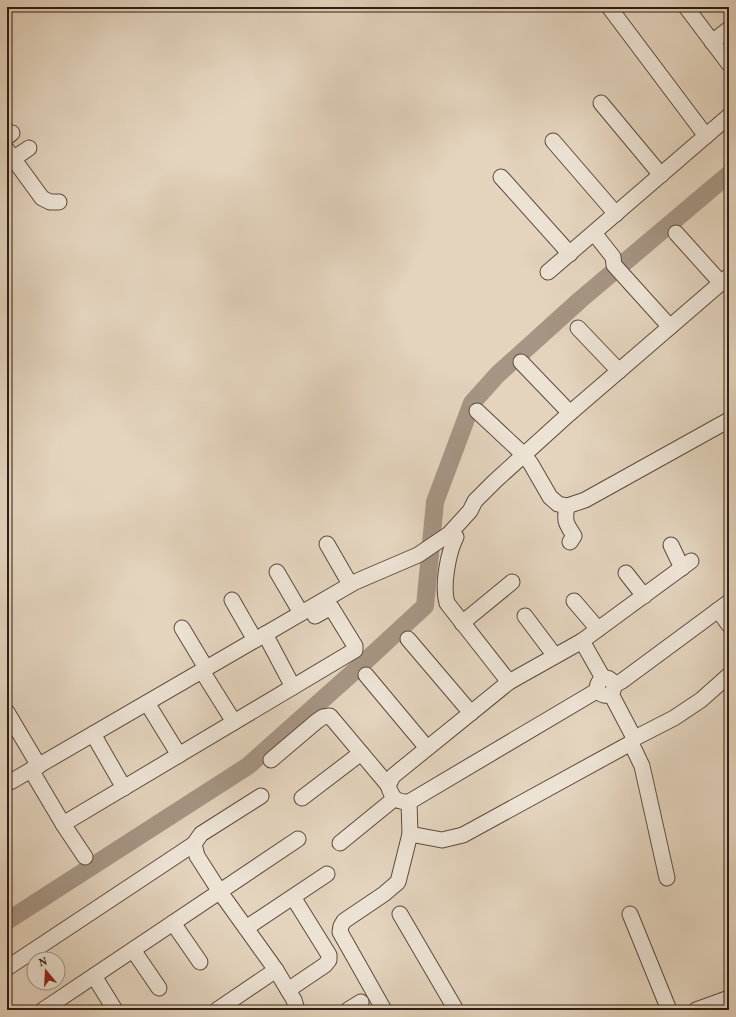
<svg xmlns="http://www.w3.org/2000/svg" width="736" height="1017" font-family="Vollkorn,serif">
<style>
.lines{fill:none;stroke-linecap:round;stroke-linejoin:round}
.river{stroke:#a69584;stroke-width:18}
.minor-casing{stroke:#5c4a3d;stroke-width:17}
.minor{stroke:#ede3d5;stroke-width:15}
</style>
<rect width="100%" height="100%" fill="#e4d4be"/>
<filter id="stains"><feTurbulence type="fractalNoise" baseFrequency=".005" numOctaves="4"/><feColorMatrix values="0 0 0 0 .2 0 0 0 0 .09 0 0 0 0 .02 0 0 0 .5 -.17"/></filter>
<radialGradient id="worn" r=".72"><stop offset=".6" stop-color="#630" stop-opacity="0"/><stop offset="1" stop-color="#630" stop-opacity=".3"/></radialGradient>
<g class="lines">
<polyline class="river" points="7,921 248,766 359,667 425,606 435,502 472,403 497,375 580,300 729,174"/>
<defs>
<g id="minor">
<polyline points="609,7 706,136"/>
<polyline points="686,7 729,64"/>
<polyline points="712,42 729,29"/>
<polyline points="601,103 661,175"/>
<polyline points="7,137 12,133"/>
<polyline points="553,141 616,214"/>
<polyline points="7,150 42,198 50,202 59,202"/>
<polyline points="13,159 29,148"/>
<polyline points="501,177 570,254"/>
<polyline points="594,233 613,257 614,265 670,327"/>
<polyline points="676,233 721,283"/>
<polyline points="548,272 729,116"/>
<polyline points="578,328 619,371"/>
<polyline points="521,362 570,413"/>
<polyline points="477,411 525,456 531,464 550,497 558,504 567,506 585,500 729,420"/>
<path d="M567 506C564 522 566 523 574 536L570 542"/>
<path d="M456 537C448 553 442 586 447 603L509 682 582 641 603 678"/>
<polyline points="327,544 350,584"/>
<polyline points="671,545 682,568"/>
<polyline points="277,572 301,613"/>
<polyline points="626,573 644,596"/>
<polyline points="232,600 255,640"/>
<polyline points="574,601 598,629"/>
<polyline points="718,610 729,625"/>
<polyline points="525,616 555,656"/>
<polyline points="462,623 512,582"/>
<polyline points="182,628 206,668"/>
<polyline points="265,634 293,687"/>
<polyline points="408,639 471,713"/>
<polyline points="582,641 691,561"/>
<polyline points="202,671 234,722"/>
<polyline points="366,675 427,748"/>
<path d="M509 682 393 776 388 785C392 798 395 802 409 802L598 690"/>
<path d="M614 685C605 666 588 691 604 695 611 696 614 691 614 685L622 681 729 602"/>
<polyline points="147,703 179,755"/>
<polyline points="7,712 39,766"/>
<polyline points="93,734 124,788"/>
<polyline points="633,739 674,718 701,700 729,675"/>
<polyline points="631,743 642,766 667,878"/>
<polyline points="271,760 317,721 323,717 330,716 388,785"/>
<polyline points="31,770 63,824 85,857"/>
<polyline points="7,783 12,781 355,582 418,555 449,534 470,511 475,501 495,481 570,413 729,276"/>
<polyline points="261,796 201,834 194,844 197,856 220,892 276,970 294,1000 297,1010"/>
<polyline points="302,798 361,753"/>
<polyline points="63,824 355,650 355,646 331,607 315,616"/>
<polyline points="410,834 442,840 463,835 631,743 633,739 632,734 611,694"/>
<polyline points="340,843 394,799"/>
<polyline points="400,914 456,1010"/>
<polyline points="630,914 669,1010"/>
<polyline points="173,923 200,962"/>
<polyline points="246,928 327,874"/>
<polyline points="133,950 159,988"/>
<polyline points="7,968 194,844"/>
<polyline points="94,976 115,1010"/>
<polyline points="288,990 325,965 329,960 329,955 293,897"/>
<polyline points="43,1010 298,839"/>
<polyline points="217,1010 276,970"/>
<polyline points="348,1010 361,1002"/>
<polyline points="384,1010 340,932 341,926 344,921 384,894 398,882 410,834 409,802"/>
<polyline points="696,1010 729,998"/>
</g>
</defs>
<use href="#minor" class="minor-casing"/>
<use href="#minor" class="minor"/>
</g>
<rect width="736" height="1017" fill="none" stroke="#e4d4be" stroke-width="24"/>
<rect x="8" y="8" width="720" height="1001" fill="none" stroke="#2f1c12" stroke-width="2"/>
<rect x="12" y="12" width="712" height="993" fill="none" stroke="#2f1c12"/>
<g transform="translate(46 971) rotate(342)"><circle r="19" fill="#ede3d5" stroke="#a19387"/>
<path d="M0-3L7 15L0 10L-7 15Z" fill="#8f2418"/>
<text y="-6" font-size="11" font-weight="bold" text-anchor="middle" fill="#2f1c12">N</text>
</g>
<rect width="100%" height="100%" filter="url(#stains)"/>
<rect width="100%" height="100%" fill="url(#worn)"/>
</svg>
